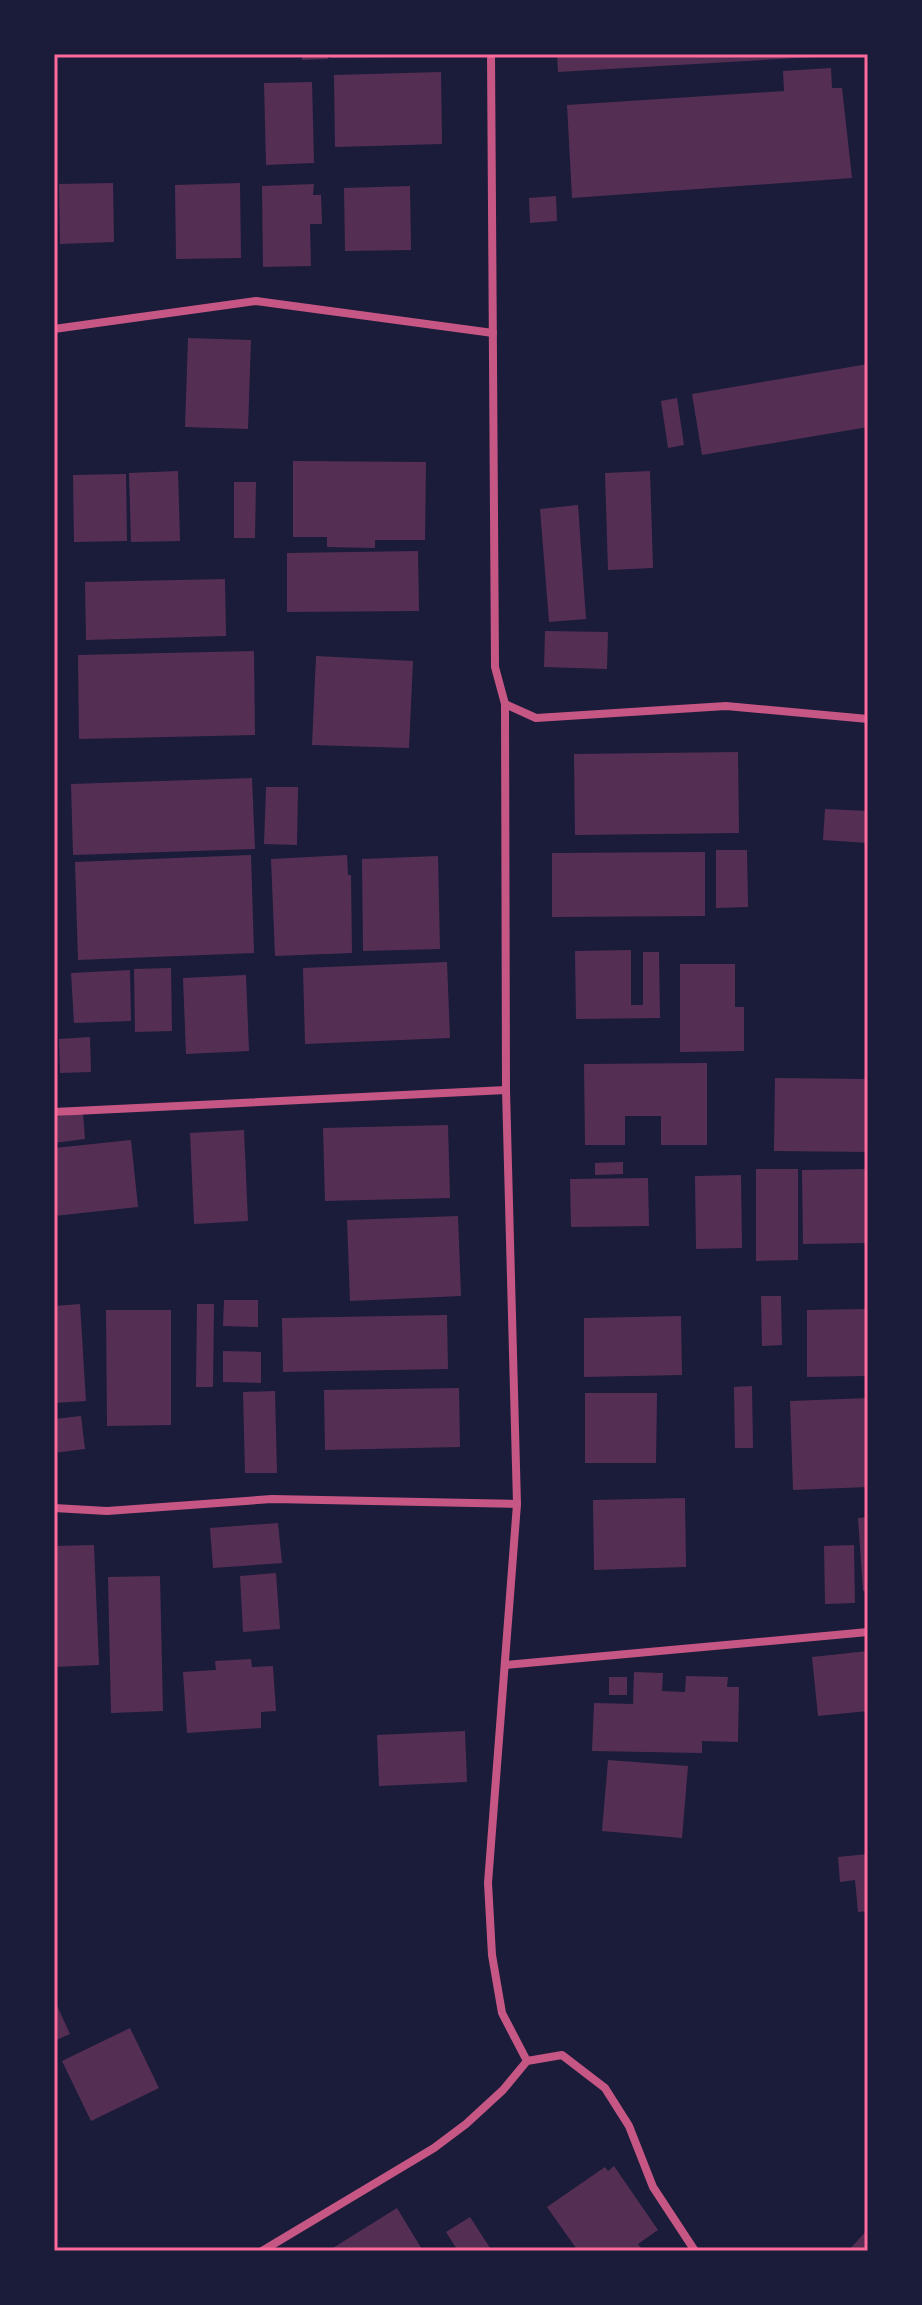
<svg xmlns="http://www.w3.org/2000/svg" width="922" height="2305" font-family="Commissioner,sans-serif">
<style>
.building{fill:#542f53}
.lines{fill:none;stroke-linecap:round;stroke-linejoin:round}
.minor{stroke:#c65784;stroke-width:8}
.neatline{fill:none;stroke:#ff6b9d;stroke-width:3}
</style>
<rect width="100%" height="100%" fill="#1b1b3a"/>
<g class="building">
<polygon points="302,54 328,54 328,59 302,60"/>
<polygon points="331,54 389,54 389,57 331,58"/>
<polygon points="557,54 831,54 831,56 558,72"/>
<polygon points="831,68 832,88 842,88 852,178 572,198 567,105 784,91 783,71"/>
<polygon points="441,72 442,144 335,147 334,75"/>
<polygon points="312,82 314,163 266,165 264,83"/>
<polygon points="113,183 114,242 60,244 59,184"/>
<polygon points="240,183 241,258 176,259 175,185"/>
<polygon points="314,184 313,195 321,195 322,224 310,224 311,266 263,267 262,186"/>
<polygon points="410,186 411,250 345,251 344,188"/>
<polygon points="556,196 557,221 530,223 529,198"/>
<polygon points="188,338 251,340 248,429 185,427"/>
<polygon points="868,364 868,427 702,455 692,394"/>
<polygon points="677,398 684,445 668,448 661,401"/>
<polygon points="293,461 426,462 425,540 375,540 375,548 327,547 327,537 293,537"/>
<polygon points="178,471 180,541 131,542 129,473"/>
<polygon points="650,471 653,568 608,570 605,473"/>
<polygon points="126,474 127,541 74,542 73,475"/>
<polygon points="234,482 256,482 255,538 234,538"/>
<polygon points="578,505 586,619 549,622 540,509"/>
<polygon points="418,551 419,611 287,612 287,553"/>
<polygon points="225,579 226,636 86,640 85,582"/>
<polygon points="545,631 608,632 607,669 544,667"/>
<polygon points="254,651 255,735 79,739 78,655"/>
<polygon points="316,656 413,661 409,748 312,745"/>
<polygon points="738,752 739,833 575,835 574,754"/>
<polygon points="252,778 255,849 73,855 71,784"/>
<polygon points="266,787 298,787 297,845 264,844"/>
<polygon points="825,809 868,811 868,843 823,840"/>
<polygon points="716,850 747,850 748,907 716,908"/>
<polygon points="705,852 705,916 552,917 552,853"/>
<polygon points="251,855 254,953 78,960 75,862"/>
<polygon points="347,855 348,875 351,875 352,953 275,956 271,859"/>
<polygon points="438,856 440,949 363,951 362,859"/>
<polygon points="631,950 631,1005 643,1005 643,952 659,952 660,1018 576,1019 575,951"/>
<polygon points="447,962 450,1038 305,1044 303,968"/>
<polygon points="680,964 735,964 735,1007 744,1007 744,1051 680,1052"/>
<polygon points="171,968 172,1031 135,1032 134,969"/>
<polygon points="130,970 131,1021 74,1023 71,973"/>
<polygon points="246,975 249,1051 186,1054 183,978"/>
<polygon points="90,1037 91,1072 60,1073 59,1039"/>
<polygon points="707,1063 707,1145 661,1145 661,1116 625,1116 625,1145 585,1145 584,1064"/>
<polygon points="775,1078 868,1079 868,1152 774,1151"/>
<polygon points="83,1113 85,1139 54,1143 54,1117"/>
<polygon points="448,1125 450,1198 325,1201 323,1128"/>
<polygon points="244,1130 248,1221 194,1224 190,1133"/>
<polygon points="131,1140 138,1207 54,1216 54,1148"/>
<polygon points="623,1162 623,1174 595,1175 595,1163"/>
<polygon points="756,1169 798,1169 798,1260 756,1261"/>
<polygon points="868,1169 868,1243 803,1244 802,1170"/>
<polygon points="741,1175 742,1248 696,1249 695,1176"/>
<polygon points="648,1178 649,1226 571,1227 570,1179"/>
<polygon points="458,1216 461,1296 350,1301 347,1220"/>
<polygon points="761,1296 781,1296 782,1345 762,1346"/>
<polygon points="224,1300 258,1300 258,1327 223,1326"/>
<polygon points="80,1304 86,1401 54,1403 54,1306"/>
<polygon points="197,1304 214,1304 213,1387 196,1387"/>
<polygon points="868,1309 868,1376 807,1377 807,1310"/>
<polygon points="106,1310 171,1310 171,1425 107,1426"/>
<polygon points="447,1315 448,1369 283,1372 282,1318"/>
<polygon points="681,1316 682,1375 584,1377 584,1318"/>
<polygon points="223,1351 261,1352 261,1383 223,1382"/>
<polygon points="752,1386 753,1448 735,1448 734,1387"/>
<polygon points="459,1388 460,1447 325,1450 324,1390"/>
<polygon points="275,1391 277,1473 245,1473 243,1392"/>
<polygon points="585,1393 657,1393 656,1463 585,1463"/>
<polygon points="868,1398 868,1487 793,1490 790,1401"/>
<polygon points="81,1416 85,1449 54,1453 54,1419"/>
<polygon points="685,1498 686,1567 594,1570 593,1500"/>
<polygon points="868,1517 868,1591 863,1591 858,1518"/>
<polygon points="278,1523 282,1563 213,1568 210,1528"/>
<polygon points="94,1545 99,1665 54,1667 54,1546"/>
<polygon points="854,1545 855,1603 825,1604 824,1546"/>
<polygon points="276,1573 280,1629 243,1632 240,1576"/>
<polygon points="160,1576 163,1711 111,1713 108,1577"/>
<polygon points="868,1651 868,1711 818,1716 812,1657"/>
<polygon points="251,1659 252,1667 273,1666 276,1711 261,1712 261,1728 187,1733 183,1672 216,1670 215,1661"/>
<polygon points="634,1672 663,1673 662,1691 685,1692 686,1676 728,1677 727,1687 739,1687 738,1742 702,1741 702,1753 592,1751 594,1703 633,1704"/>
<rect x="609" y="1677" width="18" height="18"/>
<polygon points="465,1731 467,1782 379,1786 377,1735"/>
<polygon points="608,1760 688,1766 682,1838 602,1831"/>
<polygon points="868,1854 868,1911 858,1912 855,1880 840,1882 838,1857"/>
<polygon points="54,1999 70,2034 54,2041"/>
<polygon points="130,2028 159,2088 91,2121 62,2061"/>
<polygon points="614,2166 658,2230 638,2244 643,2251 578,2251 547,2207 605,2167 608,2171"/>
<polygon points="397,2208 423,2251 328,2251"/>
<polygon points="470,2217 492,2251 458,2251 446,2232"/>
<polygon points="868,2229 868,2251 848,2251"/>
</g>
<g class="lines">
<g class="minor">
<polyline points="491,54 495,667 505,704 506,1090 517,1504 488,1883 492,1955 502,2013 527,2061"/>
<polyline points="54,329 256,301 493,333"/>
<polyline points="505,704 536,718 726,706 868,719"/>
<polyline points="54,1112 506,1090"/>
<polyline points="54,1508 107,1511 272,1499 517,1504"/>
<polyline points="506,1665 868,1632"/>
<polyline points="262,2251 434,2148 466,2124 503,2090 527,2061 562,2055 605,2088 629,2126 653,2187 695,2251"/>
</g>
</g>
<rect width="922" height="2305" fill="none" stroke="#1b1b3a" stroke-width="112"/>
<rect x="56" y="56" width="810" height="2193" class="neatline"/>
</svg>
